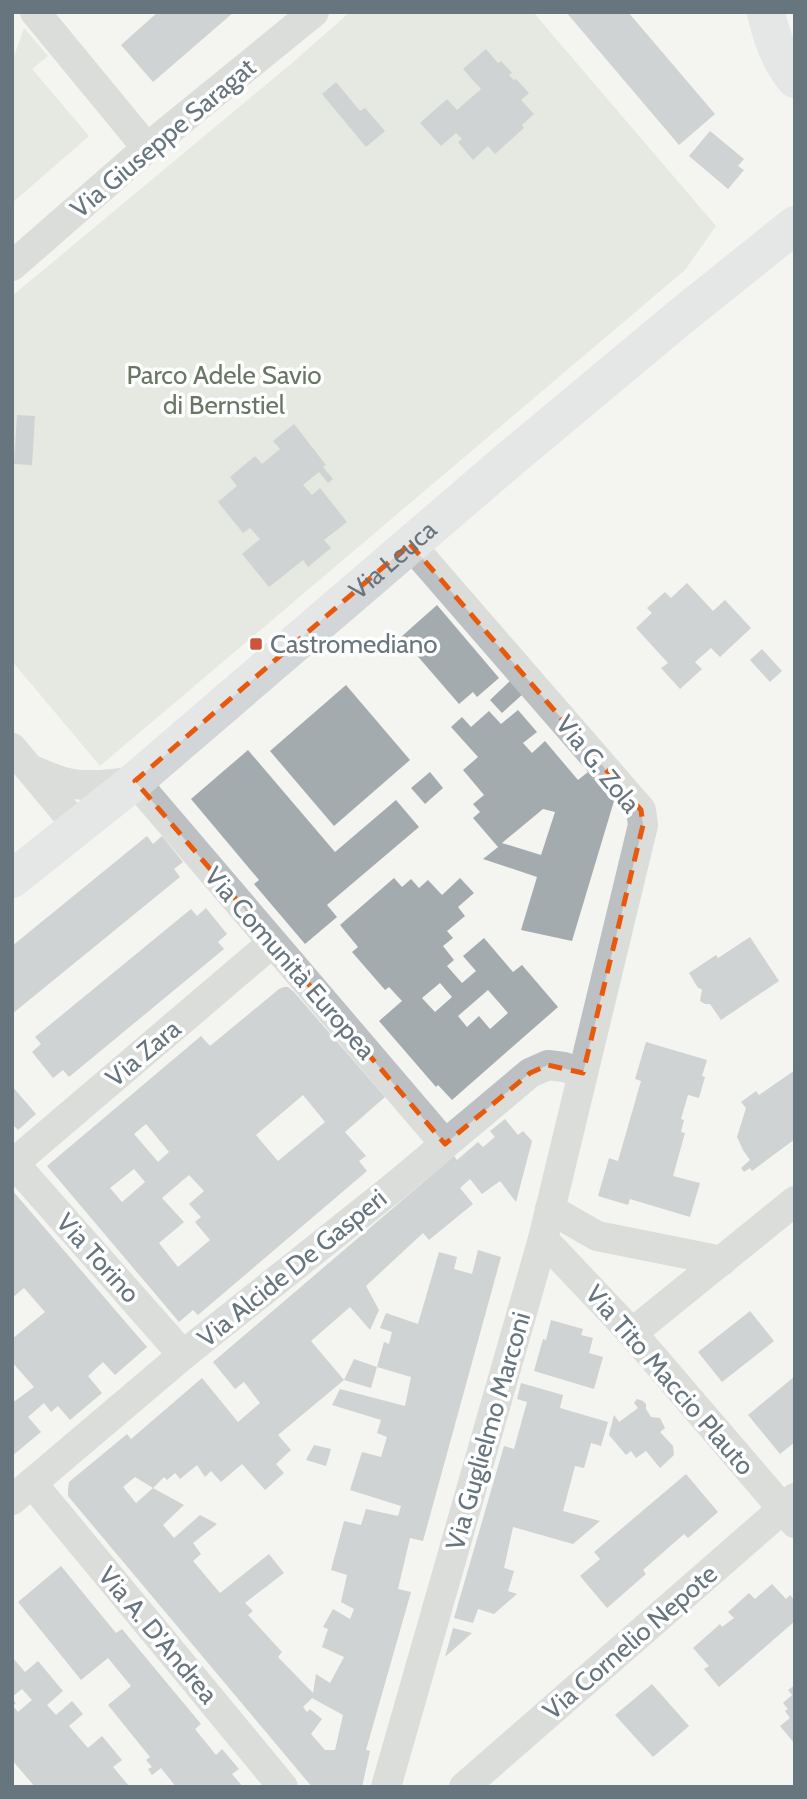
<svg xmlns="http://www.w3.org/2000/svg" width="807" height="1799" font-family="Cabin,sans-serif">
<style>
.green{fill:#d4d9d1}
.building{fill:#a4abaf;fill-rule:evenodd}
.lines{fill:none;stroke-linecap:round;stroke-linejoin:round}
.minor{stroke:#bcc0c2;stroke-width:30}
.secondary{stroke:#d2d6d9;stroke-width:38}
.marked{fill:none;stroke:#e8590c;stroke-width:5;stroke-dasharray:14 9;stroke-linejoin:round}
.poi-dot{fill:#cd5439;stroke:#fff;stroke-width:2.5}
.labels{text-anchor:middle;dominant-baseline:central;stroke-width:7;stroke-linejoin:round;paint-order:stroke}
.street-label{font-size:26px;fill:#67757e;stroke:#fff}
.park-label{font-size:26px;fill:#697665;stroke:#fff}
.poi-label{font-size:26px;fill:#67757e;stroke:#fff;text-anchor:start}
</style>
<rect width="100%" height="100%" fill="#f4f4f1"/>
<g class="green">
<polygon points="350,12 533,12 716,226 685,270 100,766 12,661 12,296 291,64"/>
<polygon points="24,28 48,56 32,69 89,136 12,203 12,62"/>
</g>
<g class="building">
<polygon points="158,12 234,12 153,82 121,45"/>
<polygon points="566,12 628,12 715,114 679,145"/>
<polygon points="486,49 498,63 501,61 512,73 509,75 514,80 516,79 529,93 521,100 534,114 522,125 524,128 495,154 488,146 473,160 458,142 462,139 456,133 441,146 420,123 447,99 457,110 481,89 463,69"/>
<polygon points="336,82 360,111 365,108 385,131 366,147 322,94"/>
<polygon points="710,131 744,159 738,166 744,170 728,189 689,156"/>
<polygon points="17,415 35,416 32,465 14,464"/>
<polygon points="294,424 326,465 323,467 333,479 328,483 319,472 303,485 312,495 320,488 347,522 324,540 331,548 308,567 303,560 269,587 242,554 260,539 250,528 243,533 218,502 237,486 230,477 255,456 262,464 280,449 273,441"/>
<polygon points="687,583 713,611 725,600 751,628 720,657 711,648 695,662 702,669 680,689 661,668 668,663 636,628 652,613 647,608 665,592 671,598"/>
<polygon points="437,605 499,678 477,697 473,692 459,704 401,637"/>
<polygon points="762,649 782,671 770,682 750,660"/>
<polygon points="511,680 523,694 502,713 490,700"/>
<polygon points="346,685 410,760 334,826 270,751"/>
<path d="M518 710 537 732 523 743 532 753 545 741 578 780 588 772 614 801 572 941 521 930 537 877 483 859 498 847 473 818 480 812 473 804 484 795 463 770 478 757 451 727 462 717 471 727 489 711 501 724ZM543 809 555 812 541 855 502 843Z"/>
<polygon points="248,750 335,852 396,800 419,827 327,905 337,917 305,944 254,884 259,880 191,799"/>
<polygon points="430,772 443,788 425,804 411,788"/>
<polygon points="147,836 153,844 162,836 183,862 174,869 180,877 12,1014 12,946"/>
<path d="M394 878 402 887 411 879 419 888 428 880 442 895 460 878 474 893 458 907 465 916 447 931 453 938 443 946 454 960 447 966 462 983 476 971 463 956 484 938 513 972 522 965 558 1007 452 1100 438 1085 436 1087 379 1021 402 1001 389 987 385 990 352 952 358 947 340 925ZM440 983 452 997 435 1012 422 998ZM488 990 508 1013 490 1029 479 1016 467 1027 458 1016Z"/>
<polygon points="206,908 227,934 218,942 224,949 69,1077 63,1070 53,1078 32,1052 41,1044 35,1037 191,909 197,916"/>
<polygon points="750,937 779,981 721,1020 710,1004 705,1004 700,1001 702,989 698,988 689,973 716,955 718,958"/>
<path d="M284 987H288L294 992 385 1097 345 1132 366 1156 359 1161 367 1171 198 1315 193 1310 179 1322 47 1166 201 1036 210 1046 279 989ZM303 1095 325 1122 278 1161 256 1135ZM146 1124 169 1152 158 1162 134 1134ZM134 1169 145 1182 122 1202 110 1188ZM189 1175 204 1191 189 1204 201 1217 195 1222 210 1240 178 1267 159 1243 184 1222 162 1198Z"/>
<polygon points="646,1042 707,1060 702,1076 705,1077 699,1098 688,1095 681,1119 684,1120 681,1132 685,1133 673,1176 700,1183 690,1217 630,1199 628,1205 598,1196 609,1158 618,1161 641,1081 635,1079"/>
<polygon points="795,1070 795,1139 752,1171 750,1168 744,1172 741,1168 750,1160 743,1150 737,1137 746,1108 741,1102 756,1091 759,1095"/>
<polygon points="12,1086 36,1114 18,1130 12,1124"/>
<path d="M505 1119 518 1135 523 1131 532 1141 516 1202 500 1181 482 1194 470 1179 460 1188 473 1204 429 1240 423 1233 366 1286 379 1310 370 1330 350 1307 311 1341 344 1380 278 1435 291 1450 276 1464 284 1473 265 1490 242 1464 221 1482 211 1471 205 1477 197 1465 180 1479 175 1473 167 1480 164 1477 153 1488 184 1505 163 1525 174 1538 200 1515 217 1524 193 1543 201 1554 193 1561 220 1593 269 1554 284 1573 245 1603 253 1611 248 1615 282 1652 278 1657 313 1693 316 1674 330 1683 344 1657 322 1647 328 1629 323 1627 333 1609 350 1619 354 1609 341 1602 347 1575 331 1570 344 1521 361 1525 366 1509 398 1516 401 1506 350 1490 362 1452 381 1457 387 1437 377 1433 381 1420 332 1405 340 1389 405 1406 411 1377 377 1367 371 1388 344 1380 354 1359 377 1367 384 1342 389 1344 392 1332 380 1328 386 1313 418 1324 439 1252 457 1257 454 1269 472 1274 478 1250 501 1257 423 1541 410 1538 398 1589 411 1592 366 1750 370 1751 362 1787H312L68 1496V1489L69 1482 127 1434 131 1439 202 1378 238 1422 260 1403 244 1382 235 1389 213 1362 454 1156 457 1160 478 1142 483 1147 495 1137 490 1131ZM135 1477 153 1488 136 1503 123 1487ZM312 1698 343 1715 335 1750H325L311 1734 322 1719 310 1709 307 1712 303 1707Z"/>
<polygon points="12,1190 147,1347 115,1375 103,1362 88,1376 102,1393 70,1420 58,1406 51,1412 44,1403 28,1417 41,1432 12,1456 12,1399 15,1401 34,1387 12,1362 12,1339 45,1312 24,1288 12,1298"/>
<polygon points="750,1311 774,1341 722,1382 698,1352"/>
<polygon points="551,1320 583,1329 581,1335 593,1338 589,1353 603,1357 594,1389 534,1371 543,1339 546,1340"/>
<polygon points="795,1376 795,1442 780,1454 748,1415"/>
<polygon points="521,1383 563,1395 560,1408 608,1422 601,1446 591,1443 584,1468 575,1466 563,1511 600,1521 573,1544 513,1527 504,1568 514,1571 508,1591 517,1594 494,1614 478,1609 473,1623 454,1618 504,1446 514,1449 527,1402 517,1399"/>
<polygon points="637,1399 643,1401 646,1404 646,1409 651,1417 660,1418 665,1428 660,1432 673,1446 674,1455 660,1468 646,1451 636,1458 631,1451 626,1455 609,1435 614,1415 619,1422 638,1408 634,1403"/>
<polygon points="314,1445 331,1449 326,1466 306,1460"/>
<polygon points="686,1474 718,1512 688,1538 684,1534 643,1570 646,1574 607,1608 580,1576 600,1559 594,1552"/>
<polygon points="61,1566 116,1633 122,1629 201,1724 195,1729 216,1755 222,1749 239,1769 232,1774 243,1787 176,1787 161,1768 152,1775 148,1769 152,1767 146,1760 150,1757 108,1705 131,1686 108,1658 81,1680 18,1602"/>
<polygon points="772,1584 786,1599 790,1595 795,1601 795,1621 719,1687 704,1669 709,1666 693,1648 720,1624 722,1627 734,1618 728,1612 749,1593 755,1599"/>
<polygon points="453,1628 472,1633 445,1657"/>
<polygon points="12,1657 25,1672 38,1661 63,1691 47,1705 56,1715 72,1701 83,1714 69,1726 88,1748 102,1736 122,1760 113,1767 130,1787 35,1787 12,1760 12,1699 16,1703 13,1706 18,1712 32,1700 22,1689 12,1697"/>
<polygon points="652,1684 689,1726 653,1757 615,1715"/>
<polygon points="795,1685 795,1744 780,1726 790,1718 785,1711 788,1709 783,1703 792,1695 788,1690"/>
</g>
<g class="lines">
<g class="minor">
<polyline points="35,12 147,148"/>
<polyline points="12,266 147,148 314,12"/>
<polyline points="12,748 78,827"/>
<path d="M30 769C44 775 58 782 73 784 93 787 115 784 135 781L445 1144"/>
<polyline points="12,1161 183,1355"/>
<polyline points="14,1163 272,943"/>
<polyline points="550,1209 597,1236 722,1261"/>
<polyline points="543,1239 632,1333 795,1523"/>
<polyline points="632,1333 795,1201"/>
<polyline points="32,1483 283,1787"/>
<polyline points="12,1500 183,1355 394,1187 530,1073 548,1065 564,1067 583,1073"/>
<polyline points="386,1787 543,1239 643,825 641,810 410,544"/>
<polyline points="464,1787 795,1498"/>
</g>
<g class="secondary">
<path d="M766 12C771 37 779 59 795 79"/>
<path id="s1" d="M12 879 135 781 510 459 679 318 795 225"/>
</g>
</g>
<path d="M0 0H807V1799H0ZM410 544 641 810 643 825 583 1073 548 1065 530 1073 445 1144 135 781Z" fill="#f4f4f1" fill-opacity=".55" fill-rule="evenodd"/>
<path class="marked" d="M410 544 641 810 643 825 583 1073 548 1065 530 1073 445 1144 135 781Z"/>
<rect class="poi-dot" x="249" y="637" width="14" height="14" rx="3.5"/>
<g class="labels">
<g class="street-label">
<text transform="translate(163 138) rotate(-40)">Via Giuseppe Saragat</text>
<text stroke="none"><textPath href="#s1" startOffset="497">Via Leuca</textPath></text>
<text transform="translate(598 764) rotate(51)">Via G. Zola</text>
<text transform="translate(290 963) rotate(49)">Via Comunità Europea</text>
<text transform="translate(143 1053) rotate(-40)">Via Zara</text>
<text transform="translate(98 1258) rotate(48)">Via Torino</text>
<text transform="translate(292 1268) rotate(-39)">Via Alcide De Gasperi</text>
<text transform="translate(670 1380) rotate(49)">Via Tito Maccio Plauto</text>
<text transform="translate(488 1431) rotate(-74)">Via Guglielmo Marconi</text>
<text transform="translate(158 1635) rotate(50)">Via A. D'Andrea</text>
<text transform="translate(630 1642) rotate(-41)">Via Cornelio Nepote</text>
</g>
<g class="park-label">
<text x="224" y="375">Parco Adele Savio<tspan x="224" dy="30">di Bernstiel</tspan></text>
</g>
<g class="poi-label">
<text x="270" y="644">Castromediano</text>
</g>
</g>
<rect width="807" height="1799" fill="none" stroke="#67757e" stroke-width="28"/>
</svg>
